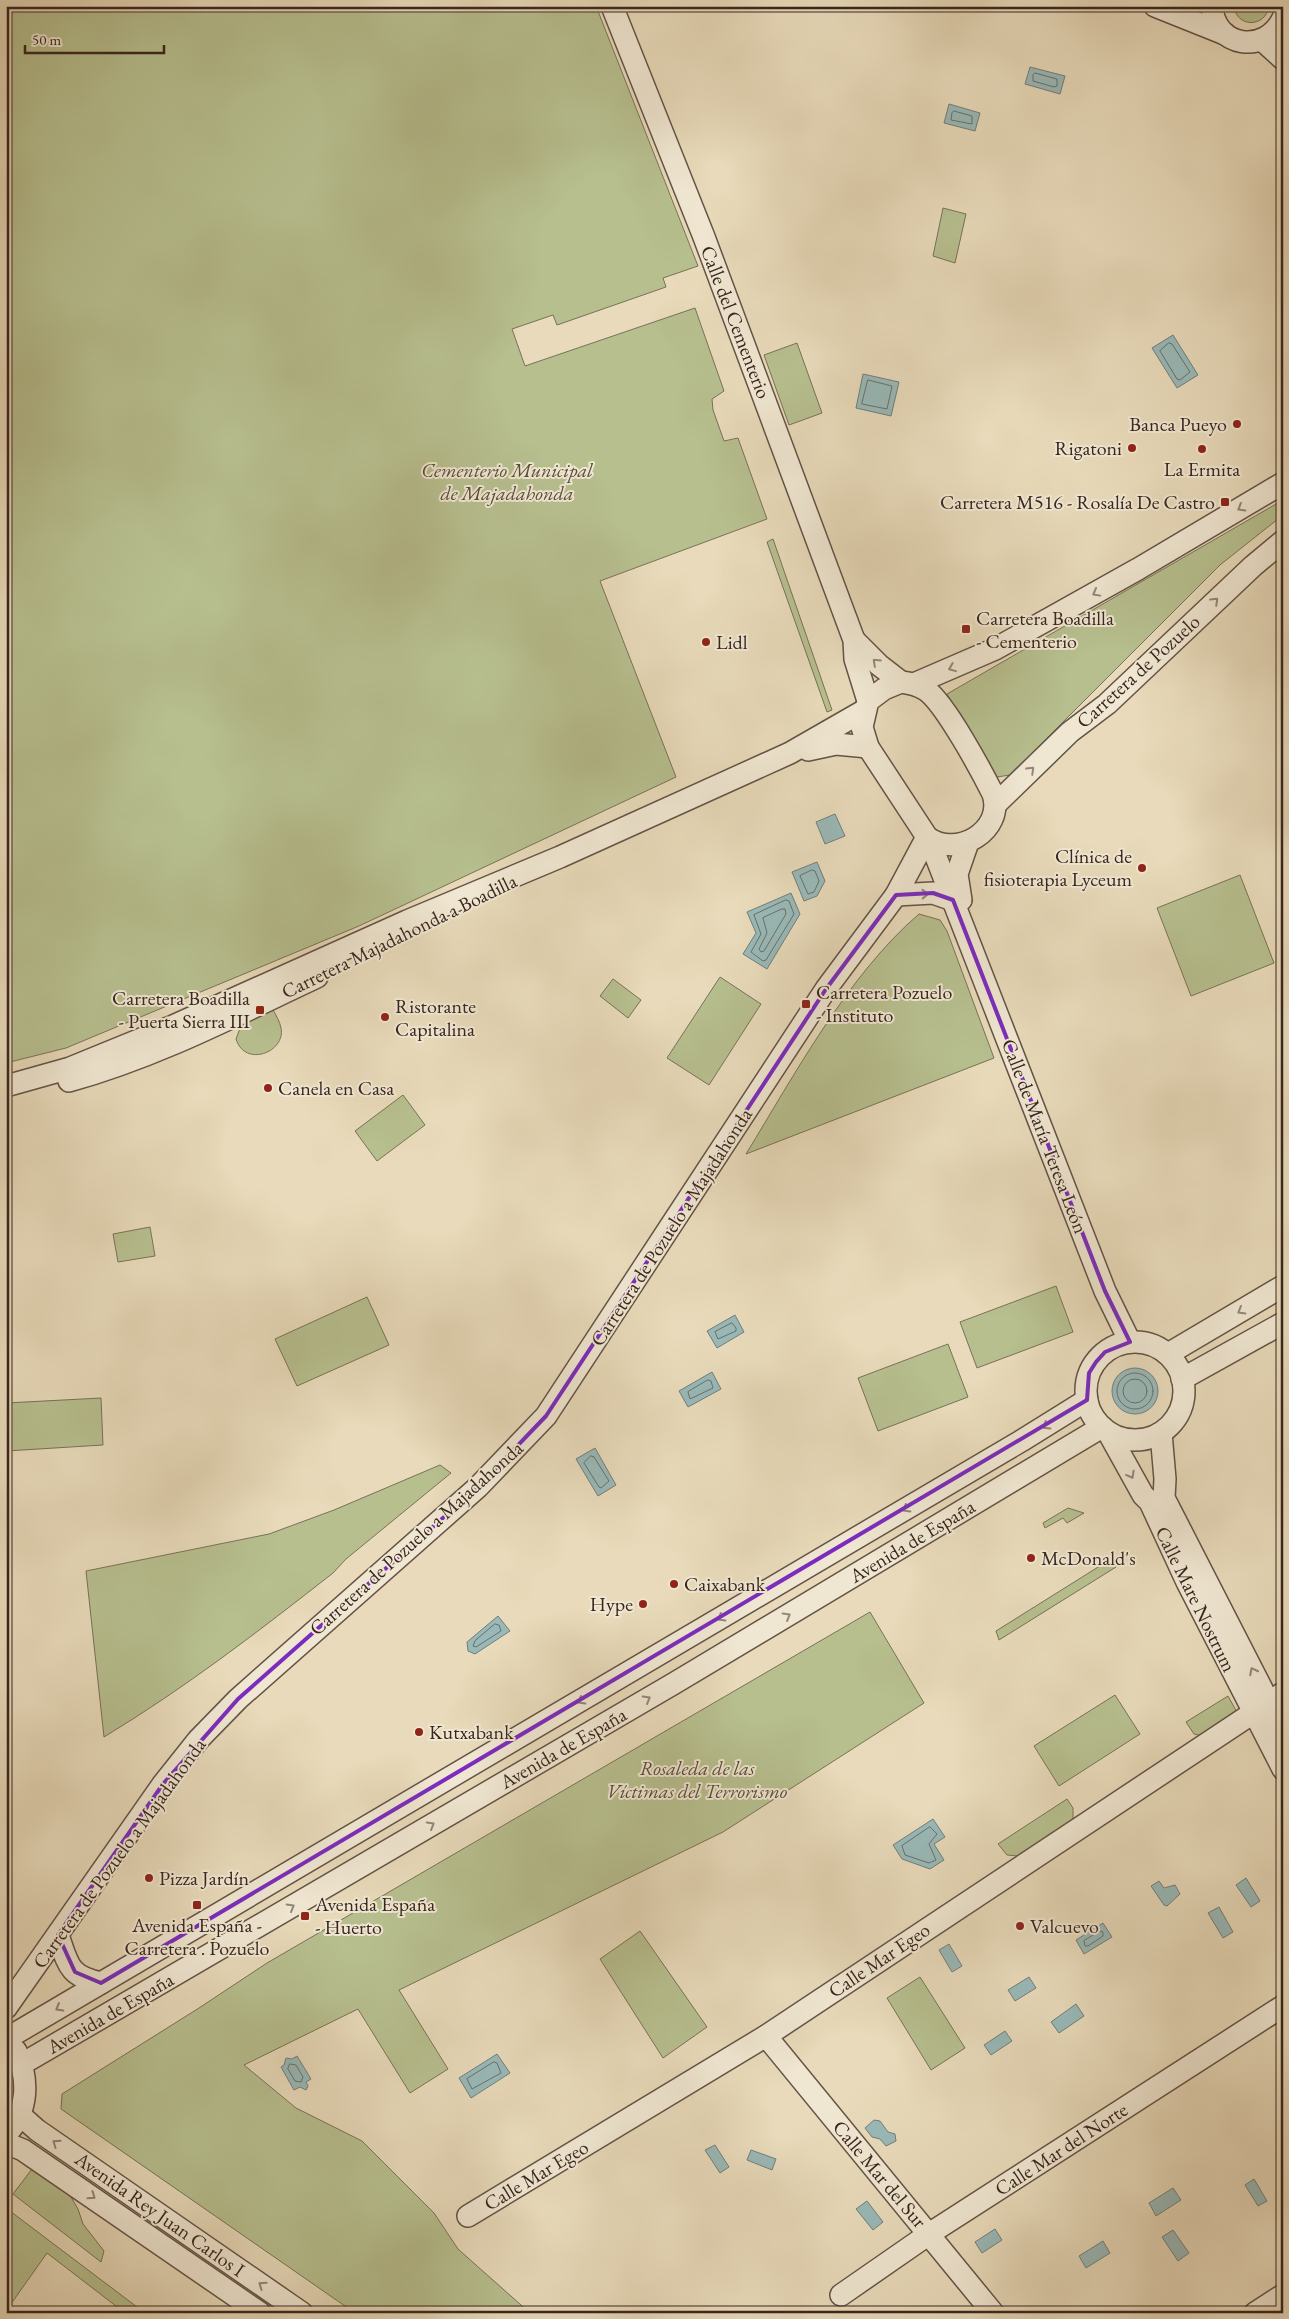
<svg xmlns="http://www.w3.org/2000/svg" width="1289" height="2319" font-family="'EB Garamond',serif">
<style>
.green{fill:#b7bf8f;stroke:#787257}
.water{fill:#99b9b8;stroke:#727e7b}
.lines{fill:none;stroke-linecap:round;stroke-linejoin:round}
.shore{stroke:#68706c;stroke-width:1}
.minor-casing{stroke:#645346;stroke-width:24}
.minor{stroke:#f0e7d2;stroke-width:21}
.oneway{stroke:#948678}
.marked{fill:none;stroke:#7b2cbf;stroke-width:4;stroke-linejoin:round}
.poi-dot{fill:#8f2418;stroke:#f0e7d2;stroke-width:2}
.labels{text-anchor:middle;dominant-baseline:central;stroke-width:4;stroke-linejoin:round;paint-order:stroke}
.street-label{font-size:20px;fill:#38261f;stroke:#f0e7d2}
.poi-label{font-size:20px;fill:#38261f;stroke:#f0e7d2;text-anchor:start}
.park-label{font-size:20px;font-style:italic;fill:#584c3b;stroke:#f0e7d2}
</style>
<rect width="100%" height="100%" fill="#e8daba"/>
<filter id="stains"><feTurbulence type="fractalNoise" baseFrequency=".004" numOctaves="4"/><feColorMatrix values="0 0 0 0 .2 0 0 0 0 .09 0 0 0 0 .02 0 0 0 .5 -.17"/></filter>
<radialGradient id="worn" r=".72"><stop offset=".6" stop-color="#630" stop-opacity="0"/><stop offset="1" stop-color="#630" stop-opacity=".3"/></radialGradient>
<g class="green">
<polygon points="6,6 596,6 698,266 663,278 666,287 557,325 553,315 512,329 525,366 695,308 724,391 712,399 713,410 724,441 738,438 767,519 600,581 676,777 359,926 66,1048 6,1063"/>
<path d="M1234 6H1269C1266 28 1236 28 1234 6Z"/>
<polygon points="943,208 966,214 955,263 933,256"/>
<polygon points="797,343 822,413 789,425 764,355"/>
<polygon points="1283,500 1283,515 1220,565 1010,775 997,777 947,694"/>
<polygon points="773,539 832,710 827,712 767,542"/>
<polygon points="1240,875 1274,963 1191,996 1157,908"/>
<path d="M919 914 940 920 947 931 994 1058 746 1154C795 1074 848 975 919 914Z"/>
<polygon points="720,977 761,1004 709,1085 667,1058"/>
<polygon points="613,979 641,1000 628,1018 600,996"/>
<path d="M273 1010C276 1015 280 1022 281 1028 286 1052 245 1068 236 1039L242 1023Z"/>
<polygon points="403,1095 425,1125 377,1161 355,1131"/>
<polygon points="150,1227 155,1256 118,1262 113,1234"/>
<polygon points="1056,1286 1073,1332 977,1368 960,1322"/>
<polygon points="367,1297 389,1345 297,1386 275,1339"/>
<polygon points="948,1344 968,1397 878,1431 858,1378"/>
<polygon points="101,1398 103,1445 6,1451 6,1403"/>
<path d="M440 1465 451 1473 346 1559 333 1573C259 1631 185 1688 104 1737L86 1571 269 1534 334 1510Z"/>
<polygon points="1068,1508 1084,1513 1067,1523 1063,1518 1045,1528 1043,1523"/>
<polygon points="1111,1559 1116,1567 999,1640 996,1631"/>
<polygon points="870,1612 924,1703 723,1832 399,1990 448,2069 410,2093 358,2009 244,2065 296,2108 362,2141 434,2213 458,2249 530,2313 355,2313 61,2109 62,2094 199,2008 267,1963"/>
<polygon points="1115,1695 1140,1734 1059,1786 1034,1746"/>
<polygon points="1228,1696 1238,1714 1202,1736 1194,1734 1186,1722"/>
<polygon points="1067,1799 1073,1808 1073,1820 1018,1856 1007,1855 998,1844"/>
<polygon points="640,1931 707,2027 663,2058 600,1959"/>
<polygon points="920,1977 965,2048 931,2070 887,1998"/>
<polygon points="35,2165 68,2192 78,2209 83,2224 104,2251 101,2262 13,2194"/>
<polygon points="6,2208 145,2313 125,2313 47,2253 6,2311"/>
</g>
<g class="water">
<polygon points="1030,67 1065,76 1060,94 1025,84"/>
<polygon points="949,104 980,113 975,131 944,123"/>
<polygon points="1173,335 1198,375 1177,388 1152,348"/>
<polygon points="863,374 899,382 891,416 856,408"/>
<polygon points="835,814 845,836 825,844 816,822"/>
<polygon points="817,862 825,881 817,896 804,901 792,872"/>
<polygon points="791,893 800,914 767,969 743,954 756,933 747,912"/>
<polygon points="735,1315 744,1332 717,1348 707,1331"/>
<circle cx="1135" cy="1391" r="23"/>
<polygon points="712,1372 721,1389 688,1407 679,1391"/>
<polygon points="595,1448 616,1485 598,1496 576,1459"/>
<polygon points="498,1616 510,1631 475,1654 468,1651 467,1642"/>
<polygon points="933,1819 945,1837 934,1844 944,1860 930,1869 902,1859 893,1845"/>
<polygon points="1246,1878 1260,1901 1251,1907 1236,1885"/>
<polygon points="1159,1881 1164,1888 1175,1885 1180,1894 1167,1906 1164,1905 1151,1886"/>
<polygon points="1219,1907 1233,1932 1223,1938 1208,1913"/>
<polygon points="1103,1923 1112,1937 1084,1954 1076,1940"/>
<polygon points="949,1944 962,1966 952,1972 939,1950"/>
<polygon points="1029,1977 1036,1988 1015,2001 1008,1990"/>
<polygon points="1076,2004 1084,2016 1059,2033 1051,2022"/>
<polygon points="1005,2031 1012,2041 991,2055 984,2045"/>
<polygon points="497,2054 510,2073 471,2098 459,2078"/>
<polygon points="297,2056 311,2079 306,2082 308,2086 306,2090 300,2087 294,2090 281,2067 284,2065 286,2058 292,2059"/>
<polygon points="874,2120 880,2121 888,2132 895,2134 896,2141 886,2146 880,2139 872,2137 865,2128"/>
<polygon points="715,2145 729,2167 720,2173 705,2150"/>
<polygon points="751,2150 776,2159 772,2170 747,2160"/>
<polygon points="1254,2179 1267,2201 1258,2206 1245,2185"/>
<polygon points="1173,2188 1181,2200 1156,2216 1149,2203"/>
<polygon points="867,2201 883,2222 873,2230 856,2209"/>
<polygon points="995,2229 1002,2240 982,2253 975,2242"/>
<polygon points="1173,2230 1189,2253 1178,2261 1162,2237"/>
<polygon points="1103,2241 1110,2253 1086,2268 1079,2256"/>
</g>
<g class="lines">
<g class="shore">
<polygon points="1035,73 1057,79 1057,86 1054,87 1033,81 1033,75"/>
<polygon points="954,111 972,116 972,124 951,120 952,113"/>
<polygon points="1169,343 1172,344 1190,372 1180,380 1177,379 1160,351"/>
<polygon points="868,380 892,386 887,409 862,404"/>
<polygon points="812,870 815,871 819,881 814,892 808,894 800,876"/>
<polygon points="786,900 789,901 794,914 766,960 763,961 751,952 761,934 754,915"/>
<polygon points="782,909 785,909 786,914 764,951 761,952 759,949 767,933 763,918"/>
<polygon points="732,1323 736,1328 736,1331 718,1339 715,1332"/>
<circle cx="1135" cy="1391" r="18"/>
<circle cx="1135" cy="1391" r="12"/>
<polygon points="708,1380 711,1381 713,1388 690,1399 688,1392"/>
<polygon points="591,1456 594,1457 609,1481 601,1488 599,1487 584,1463"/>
<polygon points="495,1624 499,1625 501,1631 476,1647 473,1646 475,1641"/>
<polygon points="930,1827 937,1834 929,1844 936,1860 929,1863 905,1855 902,1846"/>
<polygon points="1100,1931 1103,1932 1103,1936 1088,1946 1085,1946 1084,1941"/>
<polygon points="494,2062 497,2063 501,2073 472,2089 467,2079"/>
<polygon points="290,2064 296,2065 303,2077 301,2082 295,2081 288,2069"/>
</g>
<defs>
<g id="minor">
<polyline points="612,6 704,237 854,640 855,659 868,701"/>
<polyline points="1155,6 1225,34"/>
<path d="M1212 6C1214 48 1266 55 1283 18"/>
<polyline points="1262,40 1283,59"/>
<polyline points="854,640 879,665 901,682"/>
<path d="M901 682C910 683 918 685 926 690 945 703 982 772 993 794 1005 831 956 859 927 837L868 747 862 727 868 701 884 689Z"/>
<polyline points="914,684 995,649 1138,569 1283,483"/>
<polyline points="808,750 836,744 868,747"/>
<polyline points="996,804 1070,732 1107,704 1253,566 1283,541"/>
<polyline points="929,839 1105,1291 1130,1342"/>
<polyline points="896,895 933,893 953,900"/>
<polyline points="961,900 957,874 968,842"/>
<path d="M69 1081C156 1057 236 1015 317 977"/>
<polyline points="6,1086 70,1068 173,1026 407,921 560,857 790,753 865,710"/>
<circle cx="1135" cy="1391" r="49"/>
<polyline points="1168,1354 1283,1286"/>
<polyline points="1182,1379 1283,1323"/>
<polyline points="1108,1432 1143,1495 1150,1502 1187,1582 1283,1769"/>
<polyline points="1161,1433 1165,1479 1164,1498 1283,1730"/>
<path d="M58 1935C68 1964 68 1976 101 1983"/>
<polyline points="6,2008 163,1784 198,1740 238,1699 478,1487 546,1416 826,989 896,895 927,837"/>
<polyline points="766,2036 993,2313"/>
<polyline points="6,2039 1021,1441 1087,1400"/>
<polyline points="22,2064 673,1684 1102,1427"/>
<polyline points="20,2115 37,2130 302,2313"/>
<path d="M6 2134C29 2112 29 2078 16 2051"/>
<polyline points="6,2143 23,2150 260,2313"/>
<polyline points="468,2216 766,2036 1283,1693"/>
<polyline points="841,2295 929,2234 1283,2006"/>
<polyline points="1255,2313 1283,2295"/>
</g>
</defs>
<use href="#minor" class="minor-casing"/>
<use href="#minor" class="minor"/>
</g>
<defs><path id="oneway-chevron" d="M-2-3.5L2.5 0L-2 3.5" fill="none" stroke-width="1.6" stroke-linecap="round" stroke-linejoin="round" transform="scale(1.25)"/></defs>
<g class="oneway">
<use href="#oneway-chevron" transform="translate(1241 508) rotate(149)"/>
<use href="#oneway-chevron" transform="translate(1096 593) rotate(151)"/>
<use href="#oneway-chevron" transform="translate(1215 601) rotate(-44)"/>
<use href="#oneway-chevron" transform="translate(876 662) rotate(-137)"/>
<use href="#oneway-chevron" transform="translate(952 668) rotate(158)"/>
<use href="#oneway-chevron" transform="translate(1031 770) rotate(-44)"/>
<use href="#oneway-chevron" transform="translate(925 894) rotate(-2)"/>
<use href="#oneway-chevron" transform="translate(1241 1311) rotate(150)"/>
<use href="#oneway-chevron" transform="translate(1046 1426) rotate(148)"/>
<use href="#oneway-chevron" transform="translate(1131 1475) rotate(61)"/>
<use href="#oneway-chevron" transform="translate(906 1509) rotate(149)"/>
<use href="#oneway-chevron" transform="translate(787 1616) rotate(-31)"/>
<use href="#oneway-chevron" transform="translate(721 1618) rotate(149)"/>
<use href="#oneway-chevron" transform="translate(1253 1671) rotate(-117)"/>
<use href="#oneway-chevron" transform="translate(647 1699) rotate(-30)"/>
<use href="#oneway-chevron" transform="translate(581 1701) rotate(150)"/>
<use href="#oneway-chevron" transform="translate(431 1825) rotate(-30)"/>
<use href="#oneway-chevron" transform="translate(291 1907) rotate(-30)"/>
<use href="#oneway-chevron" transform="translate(59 2008) rotate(150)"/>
<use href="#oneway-chevron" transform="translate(56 2143) rotate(-145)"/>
<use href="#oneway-chevron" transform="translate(92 2196) rotate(35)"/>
<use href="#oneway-chevron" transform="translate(262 2285) rotate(-145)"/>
</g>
<path class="marked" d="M933 893 953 900 1105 1291 1130 1342 1105 1352 1096 1362 1089 1373 1087 1400 101 1983 75 1972 58 1935 163 1784 238 1699 478 1487 546 1416 826 989 896 895Z"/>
<g class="poi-dot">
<circle cx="1237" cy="424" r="5"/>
<circle cx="1132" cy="448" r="5"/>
<circle cx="1202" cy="449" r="5"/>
<rect x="1220" y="497" width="10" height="10" rx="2.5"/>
<rect x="961" y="624" width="10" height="10" rx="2.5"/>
<circle cx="706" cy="642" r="5"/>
<circle cx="1142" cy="868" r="5"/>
<rect x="801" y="999" width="10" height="10" rx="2.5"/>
<rect x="255" y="1005" width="10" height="10" rx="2.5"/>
<circle cx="385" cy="1017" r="5"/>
<circle cx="268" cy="1088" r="5"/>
<circle cx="1031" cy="1558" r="5"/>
<circle cx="674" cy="1584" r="5"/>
<circle cx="643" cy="1604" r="5"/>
<circle cx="419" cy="1732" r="5"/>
<circle cx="149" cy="1878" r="5"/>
<rect x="192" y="1900" width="10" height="10" rx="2.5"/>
<rect x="300" y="1911" width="10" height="10" rx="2.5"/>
<circle cx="1020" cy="1926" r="5"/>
</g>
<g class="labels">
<g class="street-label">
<text transform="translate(736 322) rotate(69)">Calle del Cementerio</text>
<text transform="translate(1138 671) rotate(-42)">Carretera de Pozuelo</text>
<text transform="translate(399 936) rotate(-26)">Carretera Majadahonda a Boadilla</text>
<text transform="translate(1045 1136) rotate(69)">Calle de María Teresa León</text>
<text transform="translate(671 1227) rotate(-57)">Carretera de Pozuelo a Majadahonda</text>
<text transform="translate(416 1538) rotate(-42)">Carretera de Pozuelo a Majadahonda</text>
<text transform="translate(912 1541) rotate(-31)">Avenida de España</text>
<text transform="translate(1196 1599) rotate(64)">Calle Mare Nostrum</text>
<text transform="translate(563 1748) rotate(-30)">Avenida de España</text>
<text transform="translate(119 1853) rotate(-54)">Carretera de Pozuelo a Majadahonda</text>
<text transform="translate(879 1960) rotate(-34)">Calle Mar Egeo</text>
<text transform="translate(110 2013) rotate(-30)">Avenida de España</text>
<text transform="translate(1061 2149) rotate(-33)">Calle Mar del Norte</text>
<text transform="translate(880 2174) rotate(50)">Calle Mar del Sur</text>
<text transform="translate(536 2175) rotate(-31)">Calle Mar Egeo</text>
<text transform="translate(160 2214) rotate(35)">Avenida Rey Juan Carlos I</text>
</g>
<g class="poi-label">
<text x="1227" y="424" text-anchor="end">Banca Pueyo</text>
<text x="1122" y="448" text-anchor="end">Rigatoni</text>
<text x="1202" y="469" text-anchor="middle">La Ermita</text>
<text x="1215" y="502" text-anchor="end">Carretera M516 - Rosalía De Castro</text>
<text x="976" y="618">Carretera Boadilla<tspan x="976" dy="23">- Cementerio</tspan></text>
<text x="716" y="642">Lidl</text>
<text x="1132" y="856" text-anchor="end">Clínica de<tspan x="1132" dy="23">fisioterapia Lyceum</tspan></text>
<text x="816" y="992">Carretera Pozuelo<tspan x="816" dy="23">- Instituto</tspan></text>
<text x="250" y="998" text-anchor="end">Carretera Boadilla<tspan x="250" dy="23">- Puerta Sierra III</tspan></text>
<text x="395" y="1006">Ristorante<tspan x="395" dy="23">Capitalina</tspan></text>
<text x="278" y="1088">Canela en Casa</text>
<text x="1041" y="1558">McDonald's</text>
<text x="684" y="1584">Caixabank</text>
<text x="633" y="1604" text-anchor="end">Hype</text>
<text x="429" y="1732">Kutxabank</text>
<text x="159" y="1878">Pizza Jardín</text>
<text x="315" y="1904">Avenida España<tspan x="315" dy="23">- Huerto</tspan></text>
<text x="197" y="1925" text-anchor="middle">Avenida España -<tspan x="197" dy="23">Carretera . Pozuelo</tspan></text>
<text x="1030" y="1926">Valcuevo</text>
</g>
<g class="park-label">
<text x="507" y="470">Cementerio Municipal<tspan x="507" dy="23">de Majadahonda</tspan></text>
<text x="697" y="1768">Rosaleda de las<tspan x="697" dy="23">Víctimas del Terrorismo</tspan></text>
</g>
</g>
<rect width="1289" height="2319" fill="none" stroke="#e8daba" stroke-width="25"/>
<rect x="8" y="8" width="1274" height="2304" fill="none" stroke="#38261f" stroke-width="2.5"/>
<rect x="12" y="12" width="1264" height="2294" fill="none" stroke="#38261f"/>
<path d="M25 45v8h139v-8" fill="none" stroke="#38261f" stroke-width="2.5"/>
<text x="32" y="45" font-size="15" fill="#38261f" stroke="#f0e7d2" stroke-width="4" paint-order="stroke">50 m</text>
<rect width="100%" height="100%" filter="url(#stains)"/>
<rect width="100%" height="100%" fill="url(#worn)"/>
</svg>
